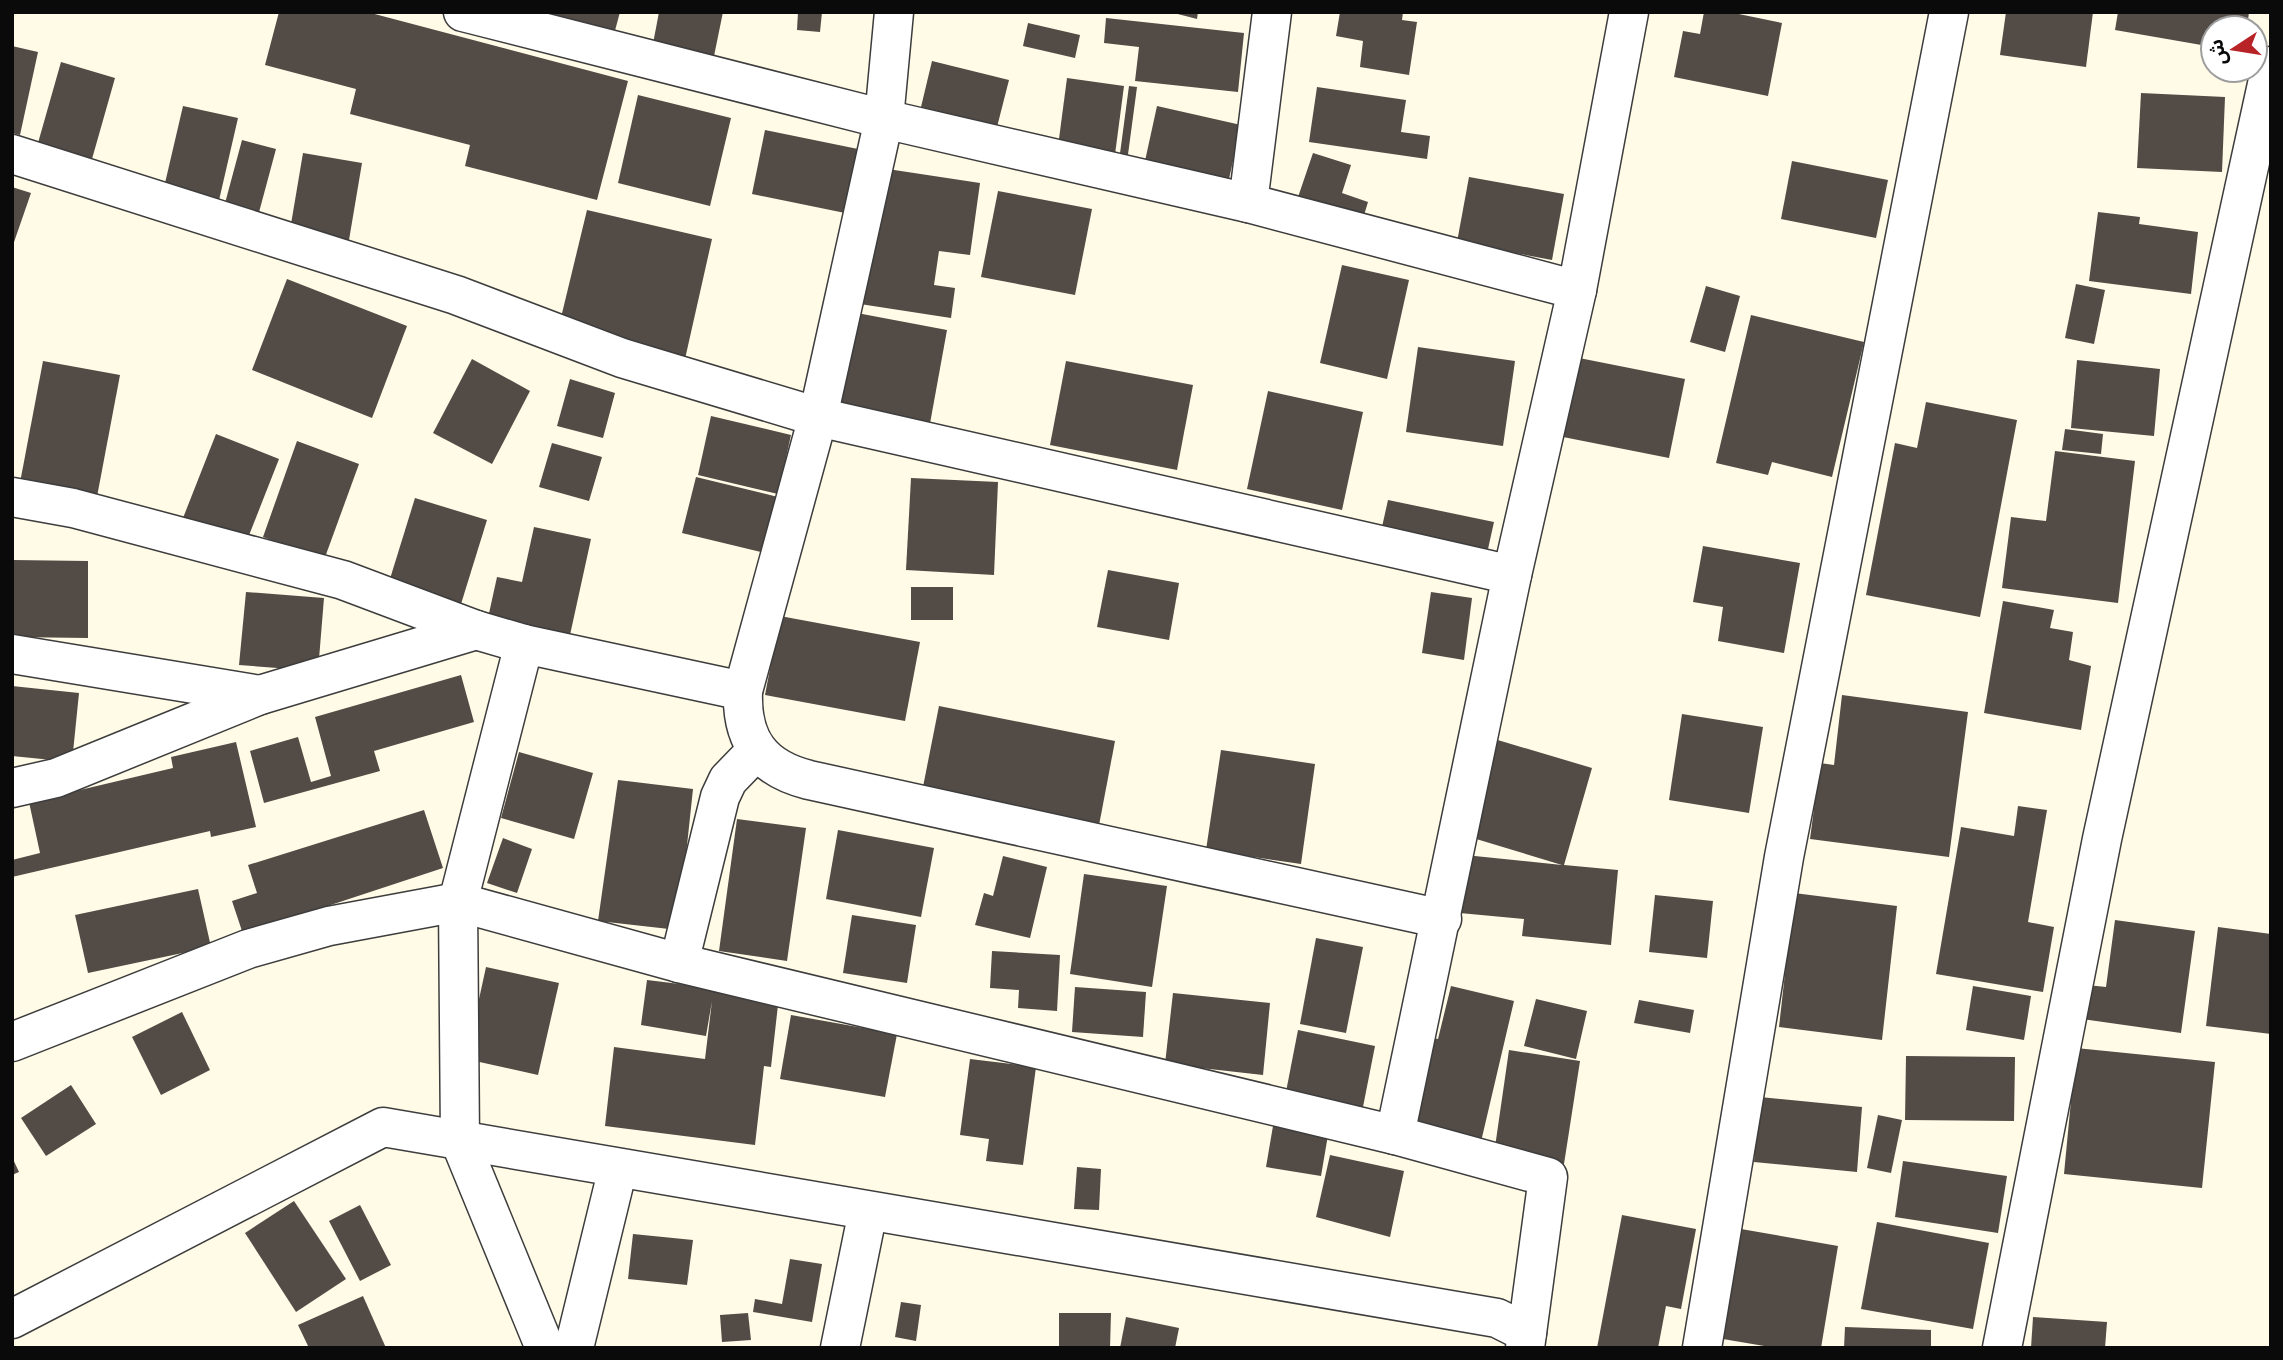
<svg xmlns="http://www.w3.org/2000/svg" width="2283" height="1360" font-family="'Noto Serif','Noto Sans Arabic',serif">
<style>
.building{fill:#524b46}
.lines{fill:none;stroke-linecap:round;stroke-linejoin:round}
.minor-casing{stroke:#3d3d3d;stroke-width:41}
.minor{stroke:#fff;stroke-width:38}
</style>
<rect width="100%" height="100%" fill="#fffbe7"/>
<g class="building">
<polygon points="279,12 367,12 628,81 597,200 465,166 470,145 350,114 356,89 265,65"/>
<polygon points="529,12 620,12 613,38"/>
<polygon points="659,12 723,12 713,61 652,49"/>
<polygon points="798,12 822,12 820,32 797,30"/>
<polygon points="1170,12 1198,12 1197,19"/>
<polygon points="1340,12 1403,12 1402,20 1417,22 1409,75 1360,67 1363,41 1336,36"/>
<polygon points="1704,12 1729,12 1782,23 1768,96 1674,77 1683,31 1700,34"/>
<polygon points="2006,12 2093,12 2086,67 2000,55"/>
<polygon points="2118,12 2249,12 2247,28 2213,28 2213,47 2115,30"/>
<polygon points="1106,18 1244,33 1238,92 1135,81 1139,47 1104,43"/>
<polygon points="1028,23 1080,35 1075,58 1023,46"/>
<polygon points="12,46 38,52 20,135 12,133"/>
<polygon points="932,61 1009,80 997,127 921,107"/>
<polygon points="61,62 115,78 92,159 38,143"/>
<polygon points="1067,78 1124,86 1114,162 1057,154"/>
<polygon points="1129,86 1137,87 1127,162 1119,161"/>
<polygon points="1317,87 1406,100 1401,132 1430,136 1427,159 1309,142"/>
<polygon points="2141,93 2225,97 2222,172 2137,168"/>
<polygon points="638,95 731,118 710,206 618,183"/>
<polygon points="183,106 238,118 217,209 162,196"/>
<polygon points="1157,106 1241,125 1227,188 1143,170"/>
<polygon points="765,130 858,149 845,213 752,194"/>
<polygon points="242,140 276,149 258,216 224,207"/>
<polygon points="303,153 362,163 349,240 290,230"/>
<polygon points="1313,153 1351,165 1342,193 1368,202 1361,225 1296,203"/>
<polygon points="1792,161 1888,180 1876,238 1781,219"/>
<polygon points="881,168 980,183 970,255 939,251 934,285 955,288 951,318 860,304"/>
<polygon points="1469,177 1564,194 1552,260 1457,242"/>
<polygon points="12,187 31,193 13,245 12,245"/>
<polygon points="998,191 1092,209 1075,295 981,277"/>
<polygon points="587,210 712,239 685,359 558,330"/>
<polygon points="2098,212 2140,217 2139,224 2198,232 2191,294 2089,281"/>
<polygon points="1342,265 1409,280 1387,379 1320,363"/>
<polygon points="287,279 407,326 372,418 252,370"/>
<polygon points="2076,284 2105,290 2094,344 2065,338"/>
<polygon points="1706,286 1740,296 1725,352 1690,342"/>
<polygon points="857,313 947,330 929,429 839,412"/>
<polygon points="1751,315 1864,342 1832,477 1772,462 1768,475 1716,463"/>
<polygon points="1418,347 1515,361 1503,446 1406,432"/>
<polygon points="1569,356 1685,379 1669,458 1553,435"/>
<polygon points="472,359 530,391 492,464 433,433"/>
<polygon points="2077,360 2160,369 2154,436 2071,428"/>
<polygon points="43,361 120,375 96,502 19,488"/>
<polygon points="1066,361 1193,385 1177,470 1050,445"/>
<polygon points="570,379 615,393 603,438 557,426"/>
<polygon points="1268,391 1363,412 1342,510 1247,489"/>
<polygon points="1926,402 2017,420 1980,617 1866,595 1895,443 1917,448"/>
<polygon points="711,416 791,435 778,494 698,475"/>
<polygon points="2065,429 2103,434 2101,454 2062,450"/>
<polygon points="216,434 279,459 246,543 183,518"/>
<polygon points="297,441 359,464 324,560 263,537"/>
<polygon points="552,443 602,457 589,501 539,487"/>
<polygon points="2055,451 2135,461 2118,603 2002,588 2011,517 2046,521"/>
<polygon points="696,477 778,497 765,553 682,533"/>
<polygon points="911,478 998,482 994,575 906,570"/>
<polygon points="415,498 487,520 461,604 389,582"/>
<polygon points="1388,500 1494,522 1488,549 1382,527"/>
<polygon points="534,527 591,539 570,635 488,618 497,577 522,582"/>
<polygon points="1703,546 1800,563 1784,653 1718,641 1723,607 1693,602"/>
<polygon points="12,560 88,561 88,638 12,637"/>
<polygon points="1108,570 1179,583 1169,640 1097,627"/>
<rect x="911" y="587" width="42" height="33"/>
<polygon points="246,592 324,598 318,671 239,665"/>
<polygon points="1431,592 1472,598 1464,660 1422,653"/>
<polygon points="2003,601 2054,610 2050,628 2073,632 2069,660 2091,666 2081,730 1984,713"/>
<polygon points="780,616 920,642 905,721 765,695"/>
<polygon points="461,675 474,722 374,751 380,771 264,803 250,751 298,737 311,782 331,776 315,717"/>
<polygon points="12,686 79,693 72,762 12,756"/>
<polygon points="1842,695 1968,712 1949,857 1810,839 1820,763 1834,765"/>
<polygon points="939,706 1115,741 1097,836 920,802"/>
<polygon points="1682,714 1763,727 1749,813 1669,800"/>
<polygon points="1491,738 1592,768 1564,865 1618,870 1611,945 1522,936 1524,919 1449,912 1465,855 1562,865 1463,835"/>
<polygon points="236,742 256,827 211,837 210,831 12,877 12,860 40,853 29,802 173,768 171,757"/>
<polygon points="1221,750 1315,764 1301,864 1206,850"/>
<polygon points="519,752 593,773 574,839 501,818"/>
<polygon points="618,780 693,789 678,930 598,921"/>
<polygon points="2018,806 2047,810 2028,922 2054,927 2043,992 1936,974 1961,827 2014,836"/>
<polygon points="424,810 443,868 243,934 232,901 257,893 248,865"/>
<polygon points="737,819 806,828 787,961 719,951"/>
<polygon points="838,830 934,848 921,917 826,899"/>
<polygon points="503,838 532,849 517,893 487,883"/>
<polygon points="1003,856 1047,867 1030,938 975,925 984,893 993,896"/>
<polygon points="1084,874 1167,886 1152,987 1070,974"/>
<polygon points="198,889 211,947 88,973 75,915"/>
<polygon points="1794,893 1897,906 1882,1040 1779,1027"/>
<polygon points="1655,895 1713,901 1707,958 1649,952"/>
<polygon points="852,915 916,925 907,983 843,973"/>
<polygon points="2115,920 2195,931 2181,1033 2082,1019 2087,985 2106,987"/>
<polygon points="2218,927 2271,934 2271,1034 2206,1026"/>
<polygon points="1316,938 1363,947 1346,1033 1300,1024"/>
<polygon points="992,951 1060,955 1057,1011 1018,1008 1019,990 990,988"/>
<polygon points="486,967 559,983 538,1075 466,1059"/>
<polygon points="647,980 779,996 771,1067 764,1066 755,1145 605,1126 614,1047 705,1059 712,1001 706,1036 641,1025"/>
<polygon points="1451,986 1514,1001 1480,1146 1405,1127 1426,1036 1438,1039"/>
<polygon points="1973,986 2031,996 2024,1040 1966,1030"/>
<polygon points="1075,987 1146,992 1143,1037 1072,1032"/>
<polygon points="1173,993 1270,1003 1263,1075 1165,1064"/>
<polygon points="1536,999 1587,1011 1576,1059 1524,1046"/>
<polygon points="1639,1000 1694,1010 1690,1033 1634,1023"/>
<polygon points="182,1012 210,1070 161,1095 132,1037"/>
<polygon points="791,1015 897,1034 885,1097 780,1079"/>
<polygon points="1298,1030 1375,1046 1362,1112 1285,1097"/>
<polygon points="2076,1048 2215,1062 2202,1188 2064,1174"/>
<polygon points="1509,1050 1580,1061 1564,1164 1494,1154"/>
<polygon points="1906,1056 2015,1057 2014,1121 1905,1120"/>
<polygon points="970,1059 1036,1067 1023,1165 986,1161 989,1139 960,1135"/>
<polygon points="71,1085 96,1124 46,1156 21,1118"/>
<polygon points="1760,1097 1862,1107 1857,1172 1754,1162"/>
<polygon points="1878,1115 1902,1120 1891,1173 1867,1168"/>
<polygon points="1273,1126 1328,1135 1321,1176 1266,1167"/>
<polygon points="1330,1155 1404,1171 1390,1237 1316,1217"/>
<polygon points="12,1157 19,1172 12,1175"/>
<polygon points="1903,1161 2007,1176 1998,1233 1895,1217"/>
<polygon points="1077,1167 1101,1169 1099,1210 1074,1209"/>
<polygon points="294,1201 346,1279 296,1312 245,1233"/>
<polygon points="360,1205 391,1265 360,1281 329,1221"/>
<polygon points="1622,1215 1696,1229 1681,1309 1666,1306 1658,1348 1597,1348"/>
<polygon points="1877,1222 1989,1243 1973,1329 1861,1309"/>
<polygon points="1741,1229 1838,1246 1821,1348 1776,1348 1723,1339"/>
<polygon points="633,1234 693,1240 687,1285 628,1279"/>
<polygon points="790,1259 822,1264 812,1322 753,1312 755,1299 782,1304"/>
<polygon points="363,1296 386,1348 309,1348 298,1325"/>
<polygon points="901,1302 921,1305 916,1341 895,1337"/>
<polygon points="748,1313 751,1340 722,1342 720,1315"/>
<polygon points="1059,1313 1111,1313 1110,1348 1059,1348"/>
<polygon points="1126,1317 1179,1328 1175,1348 1120,1348"/>
<polygon points="2033,1317 2107,1322 2105,1348 2031,1348"/>
<polygon points="1845,1327 1931,1330 1931,1348 1844,1348"/>
</g>
<g class="lines">
<defs>
<g id="minor">
<polyline points="463,12 884,119 1248,203"/>
<path d="M894 12 884 119 818 417 743 691C741 740 761 768 809 780L1442 919"/>
<polyline points="1272,12 1248,203 1577,290"/>
<polyline points="12,154 456,295 622,358 818,417 1512,575"/>
<polyline points="12,497 73,508 343,580 476,630 524,644"/>
<polyline points="12,654 260,695"/>
<polyline points="12,788 56,778 260,695 476,630"/>
<polyline points="679,963 720,797 728,780 757,750"/>
<polyline points="12,1042 248,949 329,926 458,902 679,963 1395,1135"/>
<polyline points="12,1319 383,1127 1497,1318 1527,1333"/>
<polyline points="545,1348 460,1141 458,902 524,644 743,691"/>
<polyline points="574,1348 618,1168"/>
<polyline points="840,1348 868,1211"/>
<polyline points="1525,1348 1548,1177 1395,1135 1512,575 1577,290 1629,12"/>
<polyline points="1702,1348 1784,857 1949,12"/>
<polyline points="2002,1348 2102,839 2271,66"/>
</g>
</defs>
<use href="#minor" class="minor-casing"/>
<use href="#minor" class="minor"/>
</g>
<rect width="2283" height="1360" fill="none" stroke="#0a0a0a" stroke-width="28"/>
<g transform="translate(2234 49) rotate(258)"><circle r="33" fill="#ffffff" stroke="#9d9d9d" stroke-width="2"/>
<path d="M0-5L12 26L0 18L-12 26Z" fill="#b82328"/>
<text y="-10" font-size="19" font-weight="bold" text-anchor="middle" fill="#0a0a0a">ش</text>
</g>
</svg>
